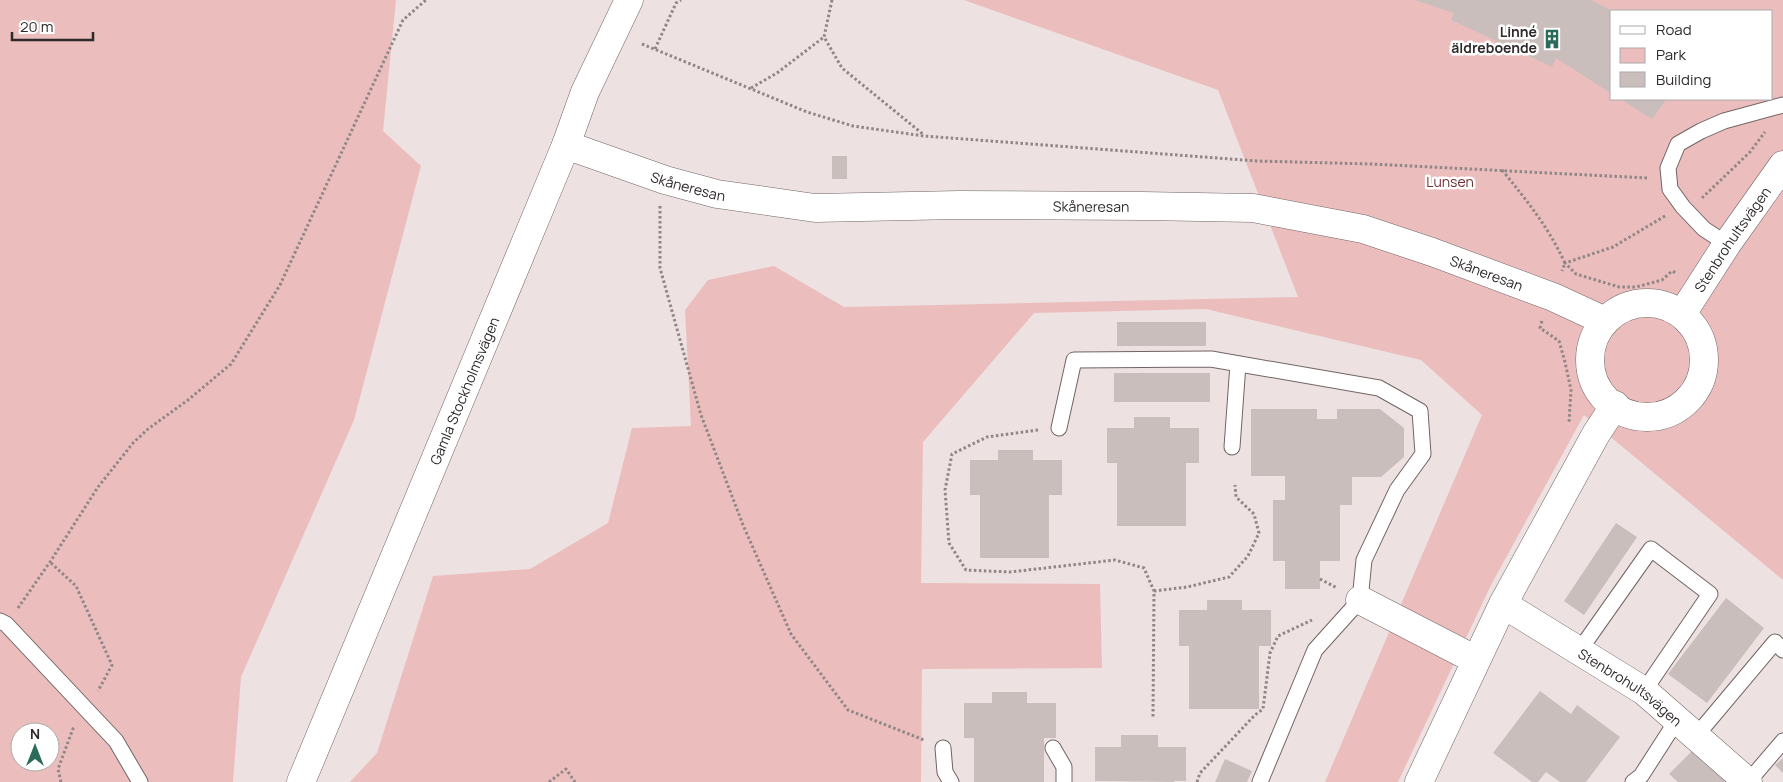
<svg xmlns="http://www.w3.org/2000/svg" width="1783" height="782" font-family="Manrope,sans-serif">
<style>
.green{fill:#ebbebd;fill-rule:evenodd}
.building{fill:#cabebd}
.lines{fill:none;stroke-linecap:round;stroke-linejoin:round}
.service-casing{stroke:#706564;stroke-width:17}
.minor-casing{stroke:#706564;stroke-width:29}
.secondary-casing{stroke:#706564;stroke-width:29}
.path{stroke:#8f8686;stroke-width:3;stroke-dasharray:2.5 2.5;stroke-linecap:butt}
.service{stroke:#fff;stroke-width:15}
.minor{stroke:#fff;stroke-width:28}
.secondary{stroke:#fff;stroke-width:28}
.labels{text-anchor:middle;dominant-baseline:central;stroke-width:5;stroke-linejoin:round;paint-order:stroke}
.poi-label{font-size:14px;font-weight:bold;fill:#2f2a2a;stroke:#fff;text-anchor:end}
.park-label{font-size:14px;fill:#713032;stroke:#fff}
.street-label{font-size:14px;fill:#2f2a2a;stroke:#fff}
</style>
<rect width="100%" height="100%" fill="#eee1e1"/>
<g class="green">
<path d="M0 0H396L383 131 421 166 354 420 241 677 233 782H0ZM20 732H50V762H20Z"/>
<path d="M964 0H1783V580L1584 415 1491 585 1398 782H1325L1482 415 1421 360 1206 309 1034 313 923 442 921 583 1100 584 1102 668 922 669 921 782H350L377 753 433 576 530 569 608 523 632 428 691 426 685 310 708 280 774 266 844 307 1298 297 1218 90ZM1612 11H1772V99H1612Z"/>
</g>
<g class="building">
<polygon points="1415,0 1591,0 1612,11 1612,94 1556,58 1552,67 1451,20 1454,13"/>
<polygon points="1620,99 1667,99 1652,119"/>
<rect x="832" y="156" width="15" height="23"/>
<rect x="1117" y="322" width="89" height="24"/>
<rect x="1114" y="373" width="96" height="29"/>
<polygon points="1251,409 1317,409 1317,419 1337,419 1337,409 1380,409 1404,428 1404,457 1381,477 1352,477 1352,505 1340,505 1340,561 1320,561 1320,589 1285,589 1285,561 1273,561 1273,500 1285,500 1285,476 1251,476"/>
<polygon points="1134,417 1170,417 1170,428 1199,428 1199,463 1186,463 1186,526 1117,526 1117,463 1107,463 1107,428 1134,428"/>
<polygon points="998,450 1033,450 1033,460 1062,460 1062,495 1049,495 1049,558 980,558 980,495 970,495 970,460 998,460"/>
<polygon points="1616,523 1637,537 1584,615 1564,601"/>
<polygon points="1726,598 1764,628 1707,703 1668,674"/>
<polygon points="1207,600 1242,600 1242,610 1271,610 1271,646 1259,646 1259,709 1189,709 1189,646 1179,646 1179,610 1207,610"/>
<polygon points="1540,691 1571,714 1577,705 1620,737 1586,782 1560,782 1546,772 1538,782 1532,782 1493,753"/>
<polygon points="992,692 1027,692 1027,703 1056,703 1056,738 1044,738 1044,782 974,782 974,738 964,738 964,703 992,703"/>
<polygon points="1121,735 1158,735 1158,747 1186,747 1186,781 1174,781 1174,782 1095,781 1095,747 1121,747"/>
<polygon points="1694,749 1727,782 1678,782 1669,774"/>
<polygon points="1783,758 1783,773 1775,765"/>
<polygon points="1225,759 1252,771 1247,782 1215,782"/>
</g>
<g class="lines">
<defs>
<g id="service">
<polyline points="1727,244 1704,229 1683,207 1670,189 1668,168 1678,144 1701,131 1724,121 1783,105"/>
<polyline points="1059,428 1074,360 1211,359 1379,388 1420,411 1423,454 1397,490 1364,560 1360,600 1315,650 1260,782"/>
<polyline points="1232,447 1238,364"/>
<polyline points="0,621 6,624 116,741 140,782"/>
<polyline points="1579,651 1651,549 1710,594 1644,691"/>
<polyline points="1696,736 1775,642 1783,650"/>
<polyline points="943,748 945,772 951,782"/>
<polyline points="1053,748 1064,767 1064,782"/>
<polyline points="1633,782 1641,776 1677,720"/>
<polyline points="1748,782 1783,741"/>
</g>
<g id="minor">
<path id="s1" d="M566 145 665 180 717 194 815 208 959 205 1143 206 1253 208 1363 229 1432 252 1553 297 1605 321"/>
<circle cx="1647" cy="360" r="57"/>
<path id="s2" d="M1682 314 1727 244 1783 165"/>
<polyline points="1360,600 1476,660"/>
<path id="s3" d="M1503 604 1644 691 1748 782"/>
<polyline points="1419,782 1503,604 1596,434 1615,405"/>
</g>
<g id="secondary">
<path id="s4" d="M301 782 566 145 585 92 629 0"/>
</g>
</defs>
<use href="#service" class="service-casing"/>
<use href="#minor" class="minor-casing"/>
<use href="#secondary" class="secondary-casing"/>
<g class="path">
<polyline points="832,0 824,37 842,68 924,135"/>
<polyline points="642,44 807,112 853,126 924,136 1257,161 1371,164 1648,178"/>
<polyline points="655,49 676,3 681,0"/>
<polyline points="751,88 777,73 824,37"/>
<path d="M1502 170C1528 202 1547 225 1565 263L1562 271"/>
<polyline points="1702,198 1750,152 1765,132"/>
<polyline points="660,206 660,268 701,415 743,525 791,634 848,710 924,740"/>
<polyline points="1665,216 1613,247 1565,263 1576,274 1619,287 1636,287 1662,280 1672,271 1676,273"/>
<polyline points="1542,321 1540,328 1559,341 1565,362 1571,390 1569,422"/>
<polyline points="1038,430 987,437 952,454 945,490 949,543 966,570 1010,572 1115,560 1144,568 1154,591 1153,717"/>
<polyline points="51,563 76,586 112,665 98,691"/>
<polyline points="1320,579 1337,588"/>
<polyline points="1154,591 1187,587 1229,577 1248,556 1259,533 1254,514 1236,497 1235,485"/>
<polyline points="18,608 50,562 98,487 133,443 148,429 188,400 231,364 280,285 403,20 426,0"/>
<polyline points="61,782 58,769 74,726"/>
<polyline points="549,782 566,769 575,782"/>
<polyline points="1197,782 1200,773 1255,715 1263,709 1270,653 1278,636 1312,620"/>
</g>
<use href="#service" class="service"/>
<use href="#minor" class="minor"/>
<use href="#secondary" class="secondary"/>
</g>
<defs>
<symbol id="building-bare" viewBox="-9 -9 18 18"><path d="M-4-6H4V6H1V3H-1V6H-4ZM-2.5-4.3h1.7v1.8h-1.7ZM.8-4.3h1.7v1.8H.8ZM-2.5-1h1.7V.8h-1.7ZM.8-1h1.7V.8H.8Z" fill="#2b6b59" stroke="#fff" stroke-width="2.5" paint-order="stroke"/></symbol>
</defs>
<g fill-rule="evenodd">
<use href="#building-bare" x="1538" y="25" width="28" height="28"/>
</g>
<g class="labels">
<g class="poi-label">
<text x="1537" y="31">Linné<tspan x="1537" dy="16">äldreboende</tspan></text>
</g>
<g class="park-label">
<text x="1450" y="181">Lunsen</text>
</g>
<g class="street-label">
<text stroke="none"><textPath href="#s1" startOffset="129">Skåneresan</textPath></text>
<text stroke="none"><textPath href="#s1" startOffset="534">Skåneresan</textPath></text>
<text stroke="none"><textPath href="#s2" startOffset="90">Stenbrohultsvägen</textPath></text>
<text stroke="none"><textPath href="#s1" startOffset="939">Skåneresan</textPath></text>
<text stroke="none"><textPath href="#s4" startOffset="424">Gamla Stockholmsvägen</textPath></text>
<text stroke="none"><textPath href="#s3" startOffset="152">Stenbrohultsvägen</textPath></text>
</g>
</g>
<rect x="1610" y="10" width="162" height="90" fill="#ffffff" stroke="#acaaaa"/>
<rect x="1620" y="26" width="25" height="8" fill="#ffffff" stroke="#acaaaa"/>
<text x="1656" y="35" font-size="15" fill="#2f2a2a">Road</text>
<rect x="1620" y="48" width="25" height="15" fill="#ebbebd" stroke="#acaaaa"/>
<text x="1656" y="60" font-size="15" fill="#2f2a2a">Park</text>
<rect x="1620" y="72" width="25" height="15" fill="#cabebd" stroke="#acaaaa"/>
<text x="1656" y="85" font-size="15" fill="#2f2a2a">Building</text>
<g transform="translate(35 747)"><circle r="24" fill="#ffffff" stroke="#acaaaa"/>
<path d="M0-4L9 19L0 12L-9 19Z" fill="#2b6b59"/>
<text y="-8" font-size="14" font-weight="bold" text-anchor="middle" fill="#2f2a2a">N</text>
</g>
<path d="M12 32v8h81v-8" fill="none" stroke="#2f2a2a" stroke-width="2.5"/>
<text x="20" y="32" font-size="15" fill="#2f2a2a" stroke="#ffffff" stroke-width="4" paint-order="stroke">20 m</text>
</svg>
